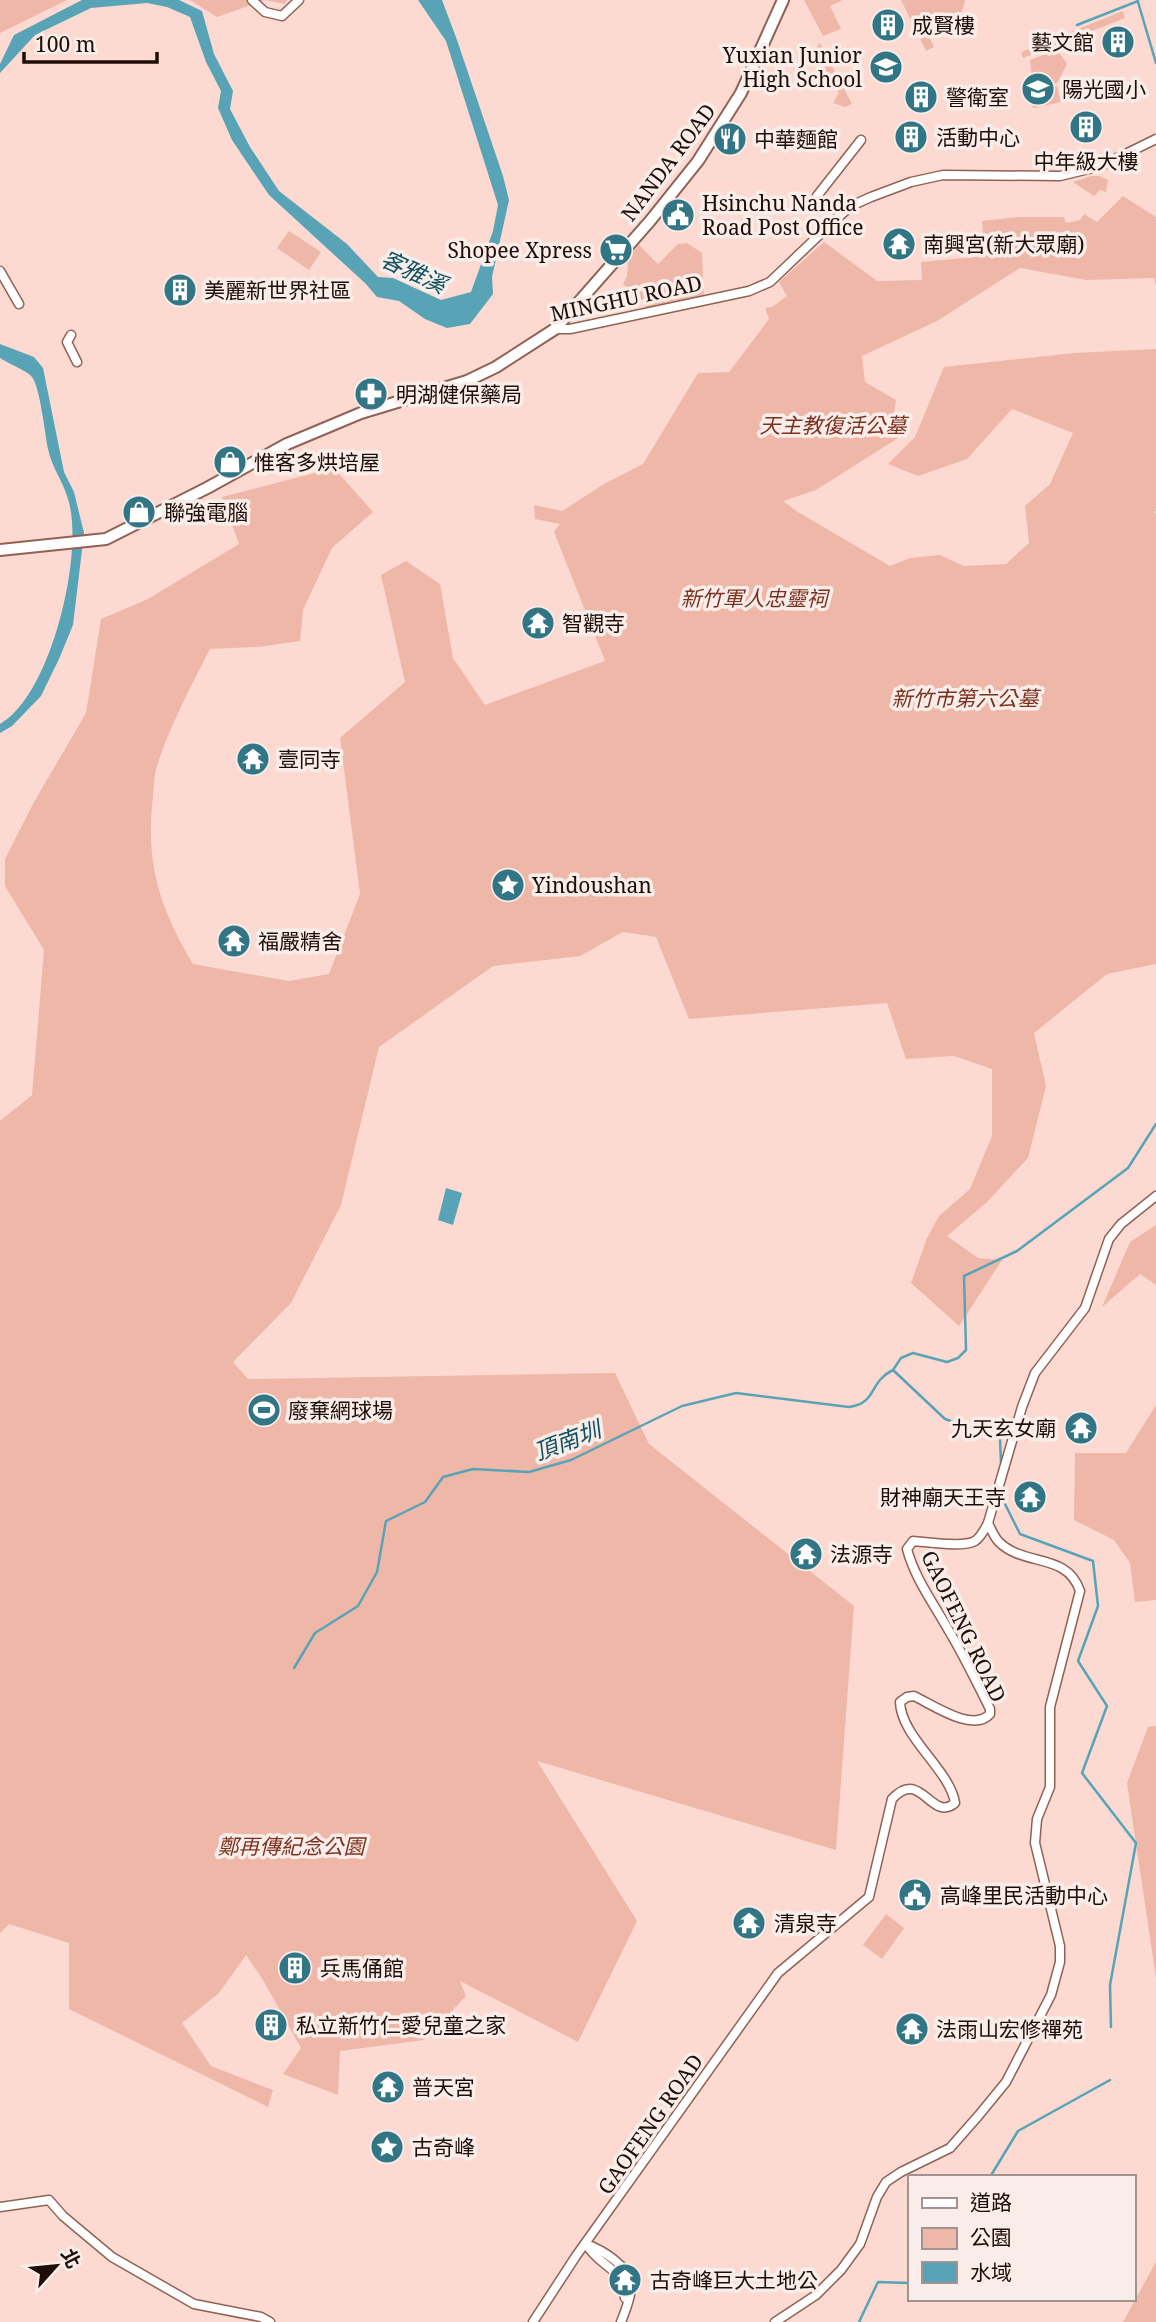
<svg xmlns="http://www.w3.org/2000/svg" width="1156" height="2322" font-family="'Noto Serif','Noto Sans TC',serif">
<style>
.green{fill:#efb7a8}
.water{fill:#58a4b6}
.lines{fill:none;stroke-linecap:round;stroke-linejoin:round}
.stream{stroke:#58a4b6;stroke-width:2.5}
.street-casing{stroke:#906154;stroke-width:11}
.secondary-casing{stroke:#906154;stroke-width:14}
.street{stroke:#fff;stroke-width:8}
.secondary{stroke:#fff;stroke-width:10}
.labels{text-anchor:middle;dominant-baseline:central;stroke-width:7;stroke-linejoin:round;paint-order:stroke}
.poi-label{font-size:21px;fill:#1f0d08;stroke:#f9edea;text-anchor:start}
.street-label{font-size:21px;fill:#1f0d08;stroke:#f9edea}
.park-label{font-size:21px;font-style:italic;fill:#7d311e;stroke:#f9edea}
.water-label{font-size:23px;font-style:italic;fill:#0f525f;stroke:#f9edea}
</style>
<rect width="100%" height="100%" fill="#fcdad2"/>
<g class="green">
<polygon points="0,0 67,0 0,33"/>
<polygon points="190,0 287,0 285,4 265,0 217,17"/>
<polygon points="804,0 843,0 830,6 841,29 823,36"/>
<path d="M901 0H965C962 21 947 31 926 30L934 47 926 51Z"/>
<polygon points="1123,11 1125,18 1023,58 1021,52"/>
<polygon points="820,43 852,104 845,107 833,103 839,93 831,81 832,78 824,72 825,69 812,53"/>
<polygon points="1057,50 1067,64 1057,83 1033,86 1030,60"/>
<polygon points="1057,86 1061,102 1033,108 1029,92"/>
<polygon points="1091,176 1099,176 1108,180 1106,192 1100,190 1094,196 1073,182"/>
<path d="M1123 196 1156 217V285L1154 278 1086 280 1020 268 937 321 862 356 865 382 896 400 893 420 904 423 898 438 816 490 783 501 798 512 890 566 910 558 940 555 964 566 1006 564 1029 543 1025 506 1050 484 1073 433 1012 409 967 459 918 476 888 464 915 437 944 367 1074 353 1156 349V511L1154 512 1156 514V964L1107 974 1034 1033 1046 1086 1028 1158 986 1203 947 1236 978 1258 1002 1260 959 1326 911 1283 927 1238 939 1216 970 1189 992 1136V1069L954 1056 906 1059 887 1003 689 1019 656 937 623 932 580 956 493 966 379 1047 341 1205 291 1303 233 1362 248 1379 615 1373 649 1444 854 1606 836 1850 537 1761 637 1921 578 2042 460 1981 466 1996 424 2040 340 2051 338 2095 283 2074 301 2048 263 1980 246 1955 219 1993 182 2023 211 2066 273 2090 268 2107 69 2009V1943L9 1924 0 1933V1121L32 1095 44 950 5 886V859L34 802 86 713 101 619 148 599 239 544 222 497 334 468 373 512 332 548 303 610 300 641 258 647 210 649C192 684 169 728 157 766 154 775 154 787 153 797 145 864 160 908 193 964L289 981 329 974 360 894 340 738 405 682 381 575 406 561 440 584 453 658 485 705 605 661 554 532 560 524 535 519 534 505 562 511 604 484 643 464 698 373 729 372 769 319 765 308 772 307 787 296 779 282 824 242 877 281 922 280 921 262 985 256 982 221 1019 217H1064L1066 223 1080 220 1084 214 1097 222Z"/>
<polygon points="289,231 321,252 309,270 277,248"/>
<polygon points="687,243 702,253 704,297 646,309 644,301 623,284 627,276 628,264 624,261 639,245 658,264 678,244"/>
<polygon points="1156,1225 1156,1285 1140,1274 1102,1307 1130,1242"/>
<polygon points="1156,1405 1156,1600 1135,1602 1130,1563 1114,1540 1074,1520 1075,1453 1126,1453"/>
<polygon points="1156,1726 1156,1978 1127,1783 1148,1727"/>
<polygon points="886,1914 904,1928 882,1959 863,1945"/>
<polygon points="1156,2262 1156,2322 1123,2322"/>
</g>
<g class="water">
<polygon points="82,0 179,0 202,11 214,54 233,91 230,109 250,147 279,191 347,244 378,277 393,278 441,300 471,292 493,231 498,205 446,41 418,0 442,0 457,40 503,176 509,200 492,277 493,294 470,324 447,328 425,319 399,301 377,297 366,284 269,195 232,140 218,108 221,91 206,62 190,17 167,7 147,3 91,8 35,35 0,73 0,64 14,35"/>
<path d="M0 344 34 357 43 368 64 472 74 492 84 533 73 625 59 659 41 696 12 726 0 733V724C51 696 85 552 68 499 63 481 52 468 48 449 45 434 40 387 32 377 28 371 7 363 0 358Z"/>
<polygon points="446,1188 462,1193 453,1225 438,1220"/>
</g>
<g class="lines">
<g class="stream">
<polyline points="1138,2 1156,63"/>
<polyline points="1077,25 1138,1"/>
<polyline points="1001,1463 1000,1438 945,1419 893,1370 901,1358 913,1353 947,1362 958,1358 966,1350 964,1276 1017,1251 1128,1168 1156,1124"/>
<polyline points="1002,1498 1020,1534 1093,1561 1098,1606 1078,1661 1107,1706 1082,1773 1136,1843 1110,1985 1111,2027"/>
<path d="M294 1668 315 1633 358 1606 377 1572 386 1521 425 1502 443 1477 473 1469 529 1472 571 1460 682 1406 736 1393 849 1407C878 1403 868 1382 893 1370"/>
<polyline points="990,2177 1018,2131 1110,2080"/>
<polyline points="859,2322 878,2282 909,2283"/>
</g>
<defs>
<g id="street">
<polyline points="252,0 265,12 282,16 299,0"/>
<polyline points="817,196 861,140"/>
<polyline points="0,271 19,304"/>
<polyline points="555,329 570,329 749,291 770,282 836,219 851,206 871,197 911,182 943,175 1060,176 1101,166 1156,139"/>
<polyline points="71,335 67,342 77,362"/>
<polyline points="0,2207 49,2200 63,2216 112,2257 194,2304 261,2317 270,2322"/>
<path d="M586 2244C602 2250 628 2265 631 2284 632 2295 625 2312 621 2322"/>
<path d="M586 2244C600 2268 623 2266 625 2298"/>
<path d="M533 2322 576 2256 778 1973 869 1897 892 1799C921 1767 931 1823 955 1803 950 1770 901 1737 900 1702L907 1697 914 1696C933 1705 973 1733 990 1714V1709C977 1683 964 1656 949 1631 934 1604 915 1579 907 1549L913 1541C928 1542 963 1548 975 1541 981 1537 985 1529 988 1523L1022 1407 1035 1373 1085 1308 1109 1239 1121 1224 1156 1196"/>
<path d="M775 2322 816 2295 841 2270 860 2244 877 2197 886 2182 901 2172 950 2148 979 2115 1006 2082 1051 1995 1060 1962V1946L1035 1843 1037 1819 1050 1787V1707L1080 1591C1067 1552 1024 1567 999 1542 994 1537 991 1529 988 1523"/>
</g>
<polyline id="secondary" points="0,550 106,539 207,488 287,444 361,413 467,381 496,367 555,329 650,221 698,161 741,93 783,0"/>
</defs>
<use href="#street" class="street-casing"/>
<use href="#secondary" class="secondary-casing"/>
<use href="#street" class="street"/>
<use href="#secondary" class="secondary"/>
</g>
<defs>
<symbol id="building-disc" viewBox="-11 -11 22 22"><circle r="9.5" fill="#327686" stroke="#f9edea"/><path d="M-4-6H4V6H1V3H-1V6H-4ZM-2.5-4.3h1.7v1.8h-1.7ZM.8-4.3h1.7v1.8H.8ZM-2.5-1h1.7V.8h-1.7ZM.8-1h1.7V.8H.8Z" fill="#fff"/></symbol>
<symbol id="school-disc" viewBox="-11 -11 22 22"><circle r="9.5" fill="#327686" stroke="#f9edea"/><path d="M0-5L7-2L0 1L-7-2ZM-4 1L0 2.5L4 1V4Q0 6-4 4Z" fill="#fff"/></symbol>
<symbol id="restaurant-disc" viewBox="-11 -11 22 22"><circle r="9.5" fill="#327686" stroke="#f9edea"/><path d="M-5-6h1v4h1v-4h1v4h1v-4h1v5L-1.5 .5V6h-2V.5L-5-1ZM5-6V6H3V1.5H1.5Q1.5-4 5-6Z" fill="#fff"/></symbol>
<symbol id="civic-disc" viewBox="-11 -11 22 22"><circle r="9.5" fill="#327686" stroke="#f9edea"/><path d="M-.6-6.5H3V-4.5H.6V-3L4-1V1h2V6H-6V1h2V-1L-.6-3ZM-1.2 2.5V6h2.4V2.5Z" fill="#fff"/></symbol>
<symbol id="temple-disc" viewBox="-11 -11 22 22"><circle r="9.5" fill="#327686" stroke="#f9edea"/><path d="M0-6L5-2H3V0L6.5 2.5H4V6H1.5V3h-3V6H-4V2.5H-6.5L-3 0V-2H-5Z" fill="#fff"/></symbol>
<symbol id="supermarket-disc" viewBox="-11 -11 22 22"><circle r="9.5" fill="#327686" stroke="#f9edea"/><path d="M-6-5.5h2.5l.6 2H6L4.5 2H-2.5L-4.4-4H-6ZM-1.5 3.2a1.3 1.3 0 1 0 .1 0ZM3 3.2a1.3 1.3 0 1 0 .1 0Z" fill="#fff"/></symbol>
<symbol id="pharmacy-disc" viewBox="-11 -11 22 22"><circle r="9.5" fill="#327686" stroke="#f9edea"/><path d="M-2-6h4v4h4v4h-4v4h-4v-4h-4v-4h4Z" fill="#fff"/></symbol>
<symbol id="shop-disc" viewBox="-11 -11 22 22"><circle r="9.5" fill="#327686" stroke="#f9edea"/><path d="M-5-2.5h2.3a2.7 3.5 0 0 1 5.4 0H5L5.5 6h-11ZM-1.5-2.5h3a1.5 2.3 0 0 0-3 0Z" fill="#fff"/></symbol>
<symbol id="sight-disc" viewBox="-11 -11 22 22"><circle r="9.5" fill="#327686" stroke="#f9edea"/><path d="M0-6L1.8-2.2L6-1.7L2.9 1.2L3.7 5.4L0 3.3L-3.7 5.4L-2.9 1.2L-6-1.7L-1.8-2.2Z" fill="#fff"/></symbol>
<symbol id="stadium-disc" viewBox="-11 -11 22 22"><circle r="9.5" fill="#327686" stroke="#f9edea"/><path d="M0-5a6.5 5 0 1 0 0 10a6.5 5 0 1 0 0-10ZM-3.5-1.8h7v3.6h-7Z" fill="#fff"/></symbol>
</defs>
<g fill-rule="evenodd">
<use href="#building-disc" x="869" y="6" width="38" height="38"/>
<use href="#building-disc" x="1099" y="23" width="38" height="38"/>
<use href="#school-disc" x="867" y="48" width="38" height="38"/>
<use href="#school-disc" x="1019" y="70" width="38" height="38"/>
<use href="#building-disc" x="902" y="78" width="38" height="38"/>
<use href="#building-disc" x="1067" y="108" width="38" height="38"/>
<use href="#building-disc" x="892" y="118" width="38" height="38"/>
<use href="#restaurant-disc" x="711" y="120" width="38" height="38"/>
<use href="#civic-disc" x="659" y="196" width="38" height="38"/>
<use href="#temple-disc" x="880" y="225" width="38" height="38"/>
<use href="#supermarket-disc" x="597" y="231" width="38" height="38"/>
<use href="#building-disc" x="161" y="271" width="38" height="38"/>
<use href="#pharmacy-disc" x="352" y="375" width="38" height="38"/>
<use href="#shop-disc" x="211" y="443" width="38" height="38"/>
<use href="#shop-disc" x="120" y="493" width="38" height="38"/>
<use href="#temple-disc" x="519" y="604" width="38" height="38"/>
<use href="#temple-disc" x="234" y="740" width="38" height="38"/>
<use href="#sight-disc" x="489" y="866" width="38" height="38"/>
<use href="#temple-disc" x="215" y="922" width="38" height="38"/>
<use href="#stadium-disc" x="245" y="1391" width="38" height="38"/>
<use href="#temple-disc" x="1062" y="1409" width="38" height="38"/>
<use href="#temple-disc" x="1011" y="1478" width="38" height="38"/>
<use href="#temple-disc" x="787" y="1535" width="38" height="38"/>
<use href="#civic-disc" x="896" y="1876" width="38" height="38"/>
<use href="#temple-disc" x="730" y="1904" width="38" height="38"/>
<use href="#building-disc" x="276" y="1949" width="38" height="38"/>
<use href="#building-disc" x="252" y="2006" width="38" height="38"/>
<use href="#temple-disc" x="893" y="2010" width="38" height="38"/>
<use href="#temple-disc" x="369" y="2068" width="38" height="38"/>
<use href="#sight-disc" x="368" y="2128" width="38" height="38"/>
<use href="#temple-disc" x="606" y="2261" width="38" height="38"/>
</g>
<g class="labels">
<g class="poi-label">
<text x="912" y="25">成賢樓</text>
<text x="1094" y="42" text-anchor="end">藝文館</text>
<text x="862" y="55" text-anchor="end">Yuxian Junior<tspan x="862" dy="24">High School</tspan></text>
<text x="1062" y="89">陽光國小</text>
<text x="946" y="97">警衛室</text>
<text x="936" y="137">活動中心</text>
<text x="754" y="139">中華麵館</text>
<text x="1086" y="161" text-anchor="middle">中年級大樓</text>
<text x="702" y="203">Hsinchu Nanda<tspan x="702" dy="24">Road Post Office</tspan></text>
<text x="923" y="244">南興宮(新大眾廟)</text>
<text x="592" y="250" text-anchor="end">Shopee Xpress</text>
<text x="204" y="290">美麗新世界社區</text>
<text x="396" y="394">明湖健保藥局</text>
<text x="254" y="462">惟客多烘培屋</text>
<text x="164" y="512">聯強電腦</text>
<text x="562" y="623">智觀寺</text>
<text x="278" y="759">壹同寺</text>
<text x="532" y="885">Yindoushan</text>
<text x="258" y="941">福嚴精舍</text>
<text x="288" y="1410">廢棄網球場</text>
<text x="1056" y="1428" text-anchor="end">九天玄女廟</text>
<text x="1006" y="1497" text-anchor="end">財神廟天王寺</text>
<text x="830" y="1554">法源寺</text>
<text x="940" y="1895">高峰里民活動中心</text>
<text x="774" y="1923">清泉寺</text>
<text x="320" y="1968">兵馬俑館</text>
<text x="296" y="2025">私立新竹仁愛兒童之家</text>
<text x="936" y="2029">法雨山宏修禪苑</text>
<text x="412" y="2087">普天宮</text>
<text x="412" y="2147">古奇峰</text>
<text x="650" y="2280">古奇峰巨大土地公</text>
</g>
<g class="street-label">
<text transform="translate(668 162) rotate(-53)">NANDA ROAD</text>
<text transform="translate(626 298) rotate(-12)">MINGHU ROAD</text>
<text transform="translate(964 1626) rotate(64)">GAOFENG ROAD</text>
<text transform="translate(650 2124) rotate(-55)">GAOFENG ROAD</text>
</g>
<g class="park-label">
<text x="833" y="425">天主教復活公墓</text>
<text x="754" y="598">新竹軍人忠靈祠</text>
<text x="965" y="698">新竹市第六公墓</text>
<text x="291" y="1846">鄭再傳紀念公園</text>
</g>
<g class="water-label">
<text transform="translate(414 271) rotate(25)">客雅溪</text>
<text transform="translate(567 1440) rotate(-21)">頂南圳</text>
</g>
</g>
<rect x="908" y="2175" width="228" height="126" fill="#f9edea" stroke="#a29390" stroke-width="2"/>
<rect x="922" y="2198" width="35" height="10" fill="#ffffff" stroke="#a29390" stroke-width="2"/>
<text x="970" y="2210" font-size="21" fill="#1f0d08">道路</text>
<rect x="922" y="2228" width="35" height="21" fill="#efb7a8" stroke="#a29390" stroke-width="2"/>
<text x="970" y="2245" font-size="21" fill="#1f0d08">公園</text>
<rect x="922" y="2262" width="35" height="21" fill="#58a4b6" stroke="#a29390" stroke-width="2"/>
<text x="970" y="2280" font-size="21" fill="#1f0d08">水域</text>
<g transform="translate(56 2266) rotate(63)" stroke="#f9edea" stroke-width="5" paint-order="stroke">
<path d="M0-5L12 26L0 18L-12 26Z" fill="#1f0d08"/>
<text y="-10" font-size="19" font-weight="bold" text-anchor="middle" fill="#1f0d08">北</text>
</g>
<path d="M24 52v10h133v-10" fill="none" stroke="#1f0d08" stroke-width="3.5"/>
<text x="35" y="52" font-size="21" fill="#1f0d08" stroke="#f9edea" stroke-width="5" paint-order="stroke">100 m</text>
</svg>
